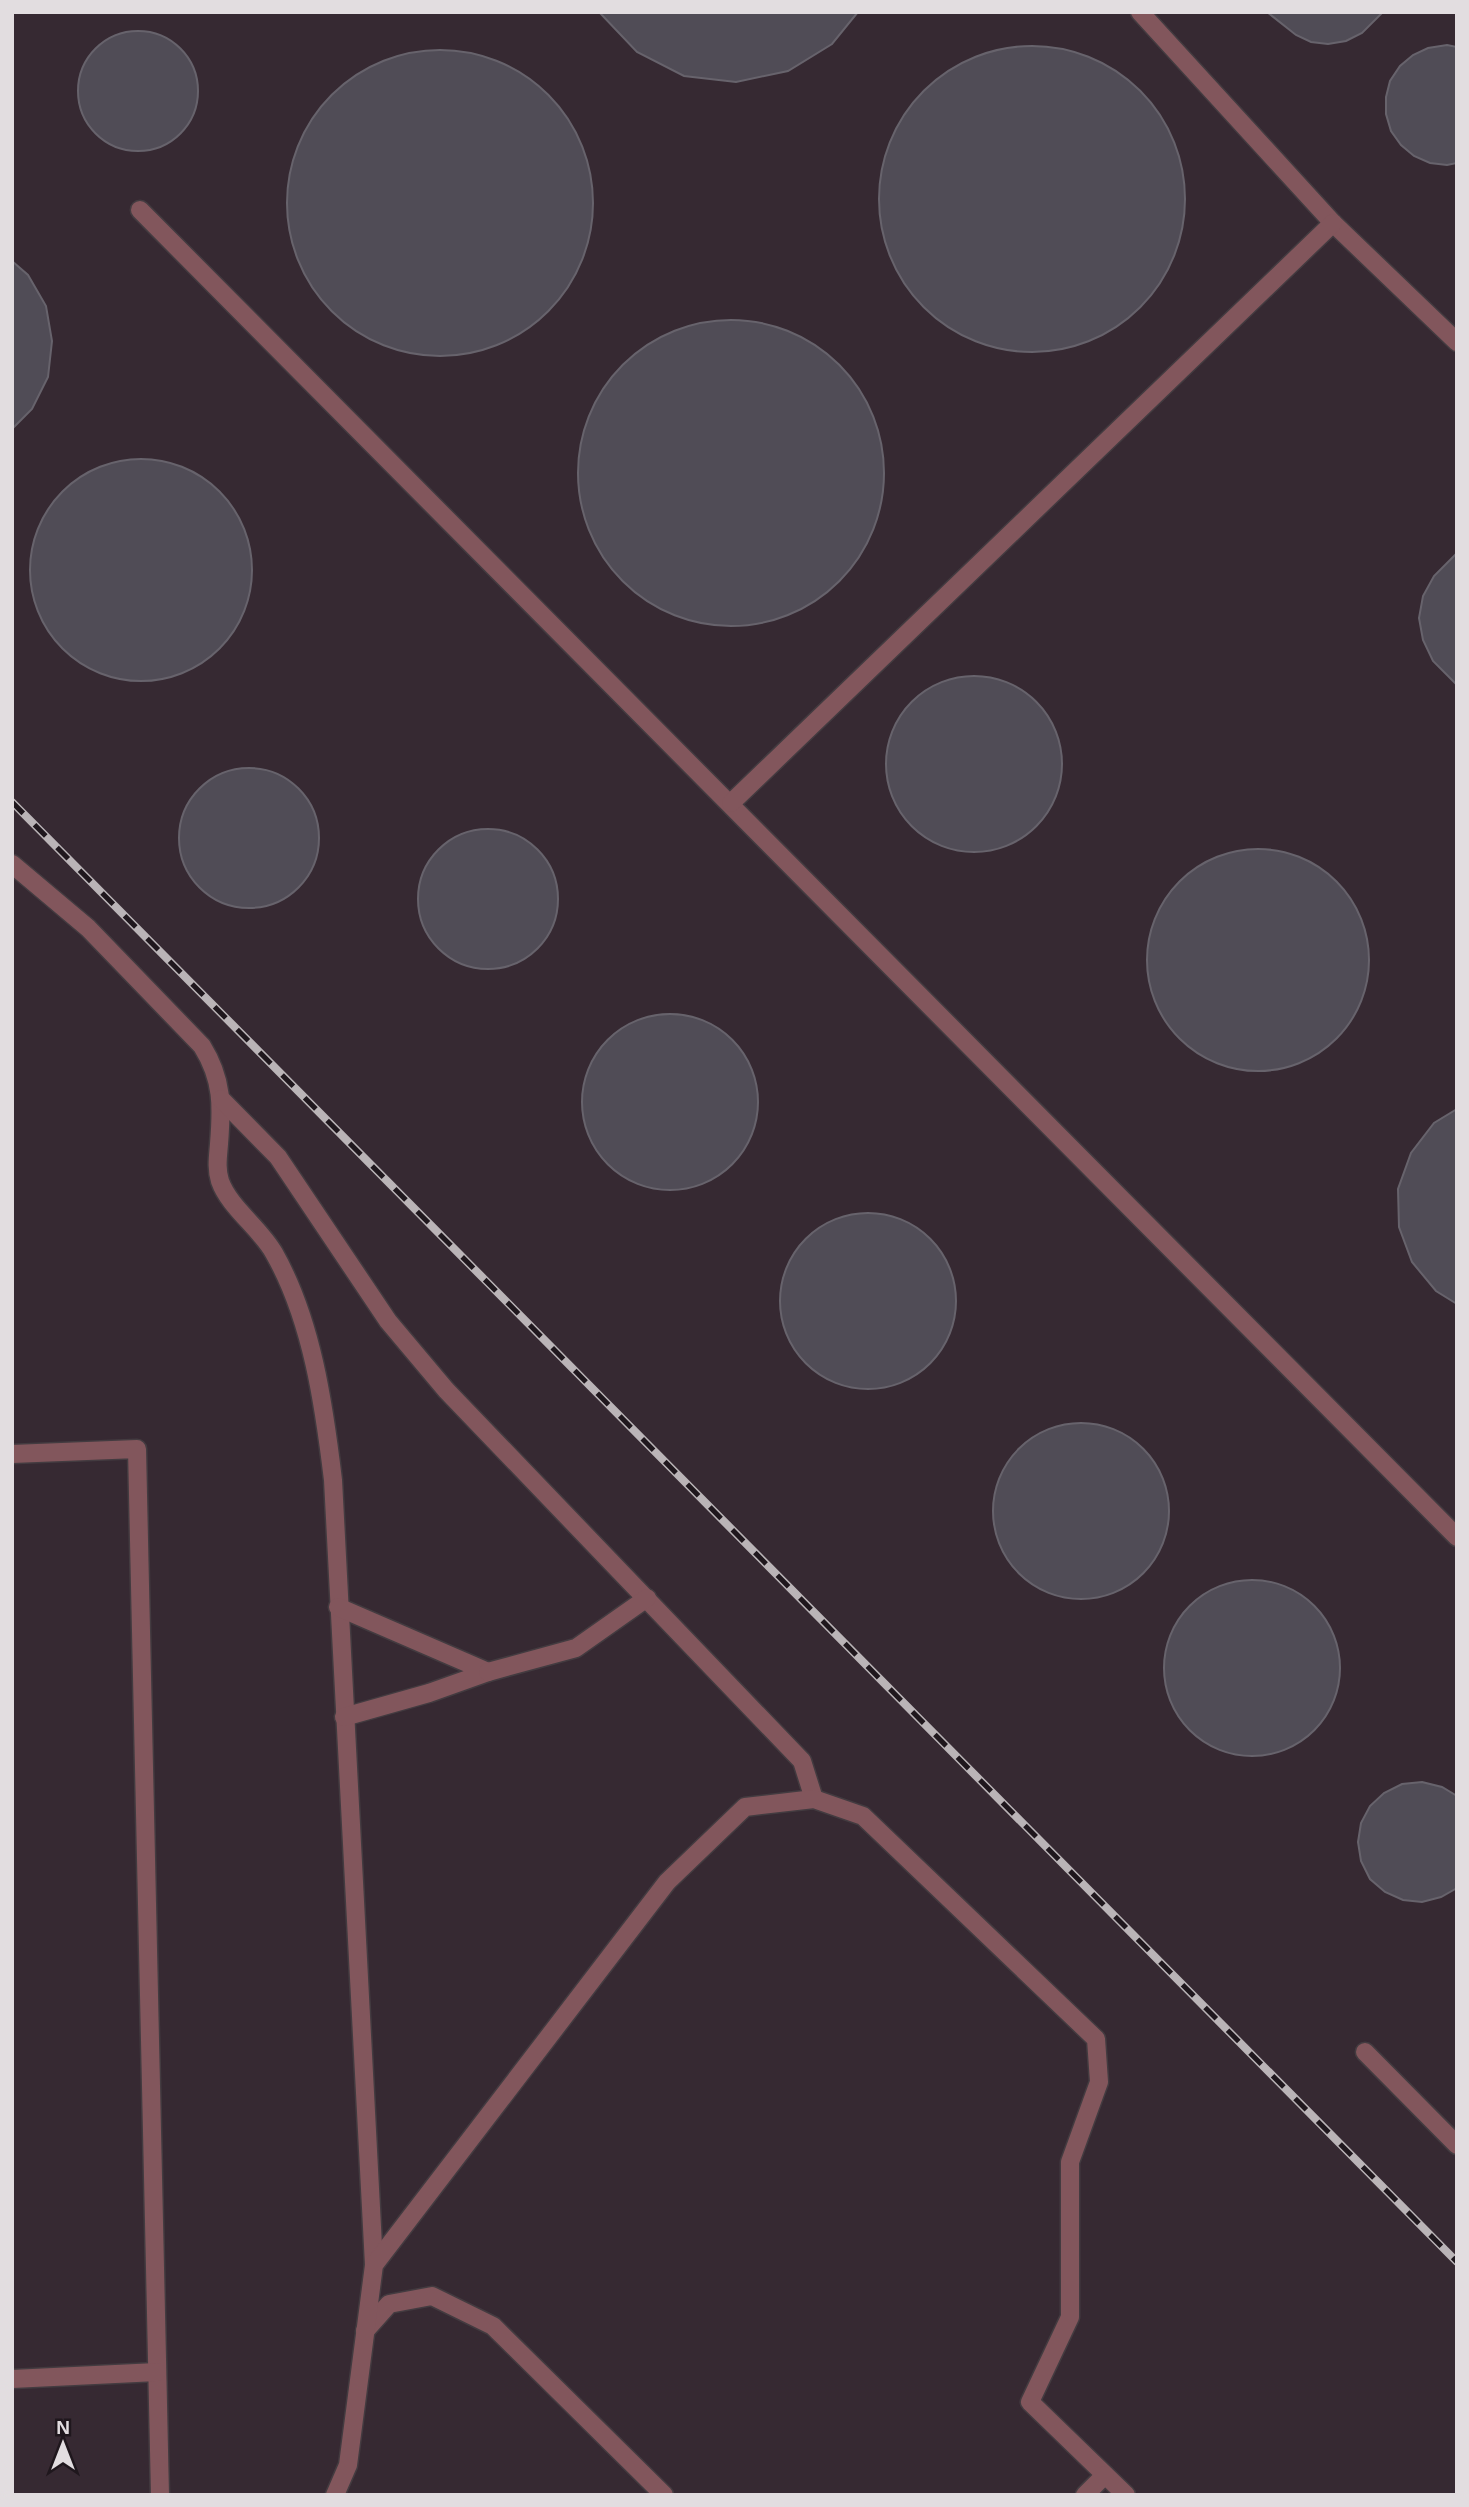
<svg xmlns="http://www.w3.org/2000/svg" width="1469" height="2507" font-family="Arial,sans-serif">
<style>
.built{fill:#362932}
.building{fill:#504c56;stroke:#67636c;stroke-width:2}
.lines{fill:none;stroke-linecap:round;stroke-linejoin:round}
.minor-casing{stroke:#433b40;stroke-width:21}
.minor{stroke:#82565c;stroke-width:18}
.rail-casing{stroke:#bab4b7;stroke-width:8}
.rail{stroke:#1f171d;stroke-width:5;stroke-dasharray:16;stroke-linecap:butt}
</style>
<rect width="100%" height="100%" fill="#292126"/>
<rect class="built" x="12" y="12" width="1445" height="2483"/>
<g class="building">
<polygon points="599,12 858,12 832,44 788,71 736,82 684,76 637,52"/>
<polygon points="1267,12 1383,12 1362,33 1346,41 1328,44 1311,42 1296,35"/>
<circle cx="138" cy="91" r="60"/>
<polygon points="1447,45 1457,47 1457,163 1447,165 1430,163 1414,156 1401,145 1391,131 1386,114 1386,97 1390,81 1400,66 1413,55 1428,48"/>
<circle cx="1032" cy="199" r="153"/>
<circle cx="440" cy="203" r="153"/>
<polygon points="12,261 28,275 46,306 52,341 48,377 32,409 12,429"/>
<circle cx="731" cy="473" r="153"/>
<circle cx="141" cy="570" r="111"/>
<polygon points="1457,553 1457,685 1433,661 1423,640 1419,618 1423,596 1434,576"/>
<circle cx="974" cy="764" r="88"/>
<circle cx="249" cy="838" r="70"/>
<circle cx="488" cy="899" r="70"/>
<circle cx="1258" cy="960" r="111"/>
<circle cx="670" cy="1102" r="88"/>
<polygon points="1457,1109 1457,1304 1436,1291 1412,1262 1399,1227 1398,1189 1411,1153 1434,1123"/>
<circle cx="868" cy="1301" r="88"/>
<circle cx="1081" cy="1511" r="88"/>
<circle cx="1252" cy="1668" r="88"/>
<polygon points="1422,1782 1442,1787 1457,1796 1457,1888 1441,1897 1422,1902 1403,1900 1385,1892 1370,1879 1361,1861 1358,1842 1361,1823 1370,1806 1384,1793 1402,1784"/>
</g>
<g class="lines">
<defs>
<g id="minor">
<polyline points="1140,12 1333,223 1457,342"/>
<polyline points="140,210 1457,1537"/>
<polyline points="731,803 1333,223"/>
<path d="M12 864 88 928 202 1046C223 1080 222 1106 219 1144 218 1157 216 1168 220 1181 229 1207 260 1228 274 1253 312 1320 324 1405 333 1480L374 2265"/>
<polyline points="221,1099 278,1157 388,1321 446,1390 802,1761 814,1799"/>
<polyline points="12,1454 137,1449 160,2495"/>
<polyline points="338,1607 488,1672 429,1693 344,1717"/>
<polyline points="488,1672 576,1648 647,1598"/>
<polyline points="1365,2052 1457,2145"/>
<polyline points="365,2331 389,2304 432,2296 493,2326 664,2495"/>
<polyline points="12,2379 157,2372"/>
<polyline points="335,2495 348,2465 374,2265 667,1882 745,1807 814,1799 863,1816 1096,2039 1099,2082 1070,2162 1070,2317 1030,2402 1126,2495"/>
<polyline points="1085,2495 1105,2475"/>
</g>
</defs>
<use href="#minor" class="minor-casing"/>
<use href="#minor" class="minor"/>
<defs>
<polyline id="rail" points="12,802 1457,2262"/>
</defs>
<use href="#rail" class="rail-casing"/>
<use href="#rail" class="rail"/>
</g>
<rect width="1469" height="2507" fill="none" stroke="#e2dde0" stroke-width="28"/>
<g transform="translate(63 2444)" stroke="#1f171d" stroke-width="5" paint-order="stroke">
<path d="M0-5L12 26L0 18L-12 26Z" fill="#e2dde0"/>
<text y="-10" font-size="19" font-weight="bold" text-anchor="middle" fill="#e2dde0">N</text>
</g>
</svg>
